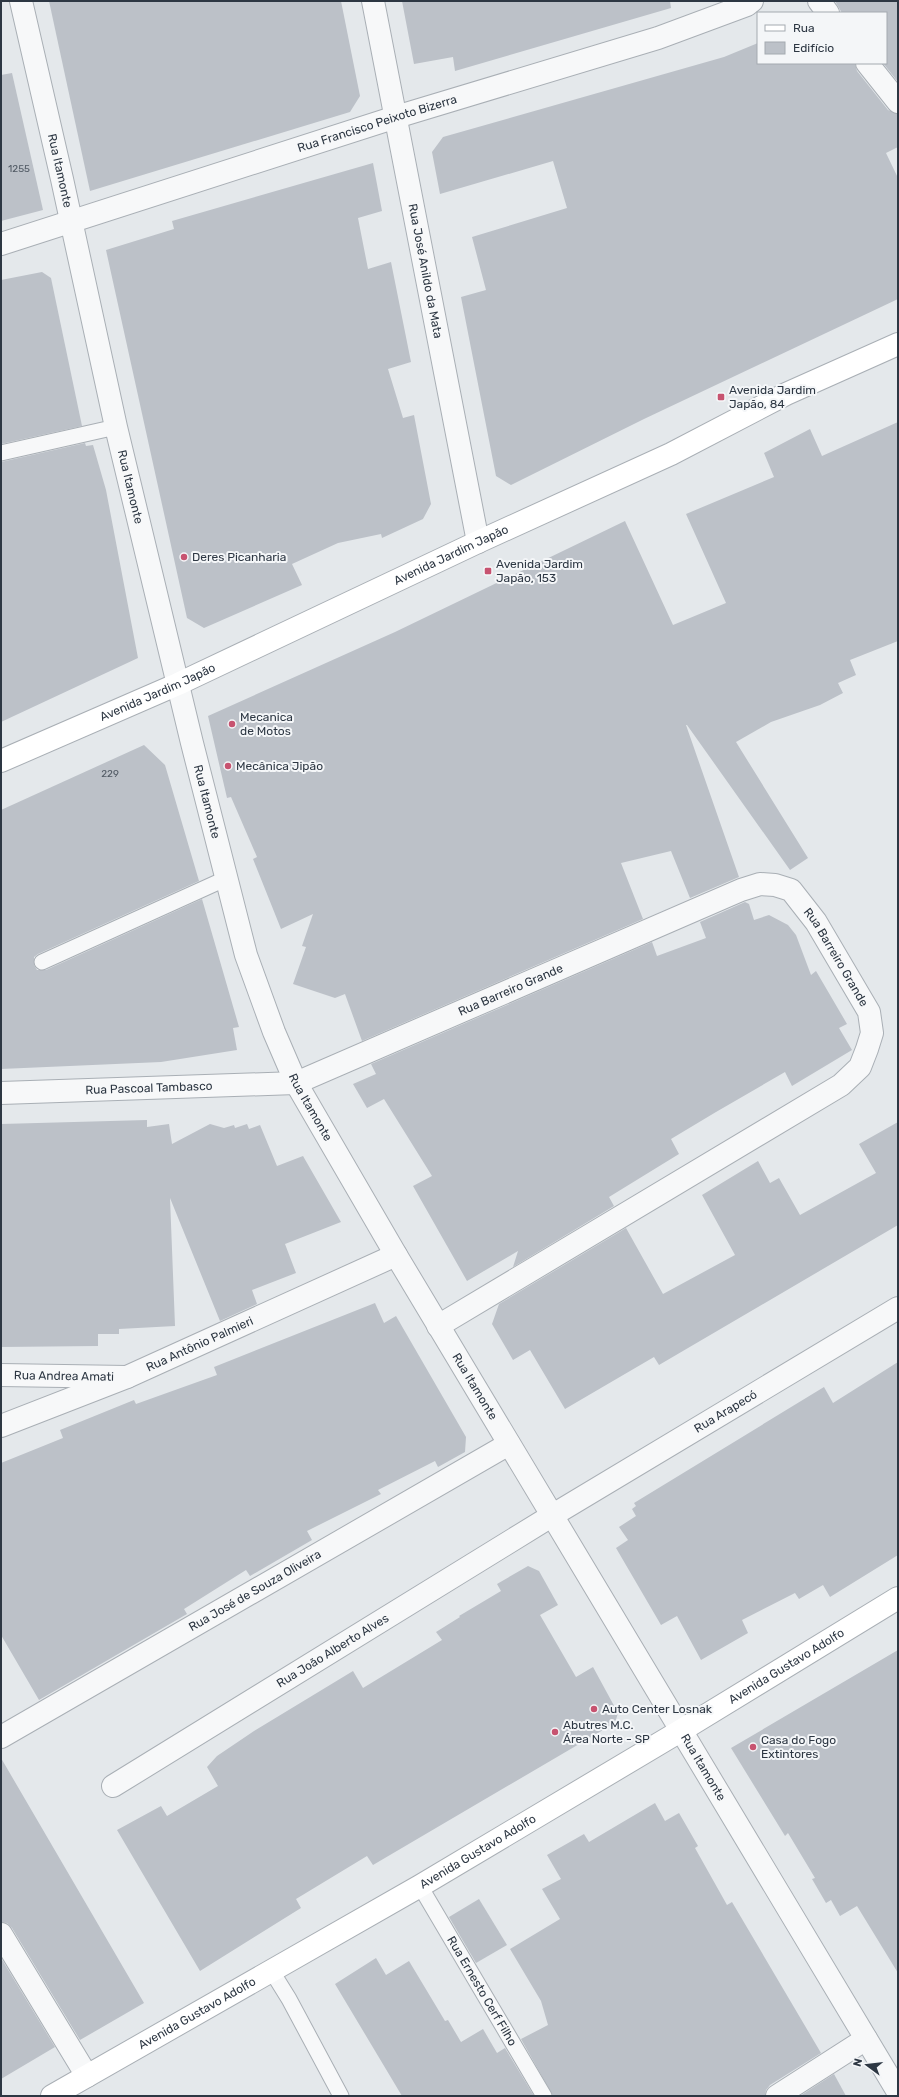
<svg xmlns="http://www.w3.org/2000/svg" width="899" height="2097" font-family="Rubik,sans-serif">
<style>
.building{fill:#bcc1c8}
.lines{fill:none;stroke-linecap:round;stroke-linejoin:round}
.service-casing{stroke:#a9afb5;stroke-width:17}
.minor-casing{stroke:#a9afb5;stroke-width:24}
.tertiary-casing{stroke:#a9afb5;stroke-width:24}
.secondary-casing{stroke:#a9afb5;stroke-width:24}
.service{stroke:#f7f8f9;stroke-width:15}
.minor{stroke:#f7f8f9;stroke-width:22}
.tertiary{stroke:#f7f8f9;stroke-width:22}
.secondary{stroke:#fff;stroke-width:22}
.poi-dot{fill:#c75370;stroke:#f4f6f8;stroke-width:1.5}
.labels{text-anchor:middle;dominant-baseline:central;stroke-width:4;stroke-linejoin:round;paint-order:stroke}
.number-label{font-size:10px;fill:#515a64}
.street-label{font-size:12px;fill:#2d3743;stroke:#f4f6f8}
.poi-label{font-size:12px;fill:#2d3743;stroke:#f4f6f8;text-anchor:start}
</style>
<rect width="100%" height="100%" fill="#e4e8eb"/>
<g class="building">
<polygon points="49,1 341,1 360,96 350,112 90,191"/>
<polygon points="402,1 670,1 671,8 455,71 453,57 414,64"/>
<polygon points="835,1 898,1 898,82 883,63 886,63 886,13 842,13"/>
<polygon points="758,43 758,63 855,63 857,71 888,110 898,114 898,147 886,153 898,178 898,299 644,419 511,485 496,476 461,297 486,290 472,237 567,208 553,161 440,194 432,152 443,137 724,57"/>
<polygon points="12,73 43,210 1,221 1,75"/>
<polygon points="373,163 382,211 358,218 368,269 391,262 411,362 388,369 403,418 414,415 431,504 423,519 382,538 381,534 338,543 292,564 302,585 204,628 187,618 106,250 174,229 172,221"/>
<polygon points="42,272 51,278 82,426 1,444 1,280"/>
<polygon points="898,422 898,641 850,660 856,675 838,683 843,693 820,705 771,722 736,742 808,858 790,870 687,725 686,725 739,877 690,898 671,851 621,863 643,919 362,1041 345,994 335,998 293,984 306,947 302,946 313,914 281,929 253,859 257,857 231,797 227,798 208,716 395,632 625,521 673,625 726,603 686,514 774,477 764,453 810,429 822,456"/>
<polygon points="85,443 86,446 93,445 106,490 138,658 1,722 1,462"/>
<polygon points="144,745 165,765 199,881 38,954 34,957 34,965 37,970 46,970 202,899 239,1027 233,1028 237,1050 161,1062 1,1069 1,810"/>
<polygon points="745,902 749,904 754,920 769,915 788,925 796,935 811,975 816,971 847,1024 839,1028 852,1050 792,1086 785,1072 716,1112 671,1139 679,1154 609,1197 614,1206 513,1267 518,1251 467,1281 413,1186 432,1176 384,1099 367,1108 353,1084 376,1074 371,1064 652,942 657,956 706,938 700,922"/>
<polygon points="147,1120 147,1127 169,1124 172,1144 210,1124 224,1128 234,1125 235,1128 247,1124 249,1129 260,1125 277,1166 303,1156 341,1222 285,1244 296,1273 252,1290 257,1304 220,1321 170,1198 175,1326 119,1329 119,1334 98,1334 98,1346 1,1347 1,1124"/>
<polygon points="898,1122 898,1225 659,1365 654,1357 565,1409 530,1350 513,1360 492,1324 499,1304 626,1228 663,1294 735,1255 702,1195 758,1161 770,1183 779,1178 800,1215 876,1173 859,1144"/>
<polygon points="375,1303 384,1323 396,1316 466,1437 465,1452 438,1467 435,1461 378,1490 381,1494 307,1531 312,1540 250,1576 246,1570 184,1609 187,1614 39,1700 1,1635 1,1463 63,1438 60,1430 134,1400 136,1404 217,1375 214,1367"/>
<polygon points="898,1362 898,1555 830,1597 823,1585 799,1599 795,1593 742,1620 748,1633 701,1660 677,1616 661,1625 616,1548 628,1540 619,1527 636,1516 632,1509 636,1506 634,1503 824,1387 833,1403"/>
<polygon points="528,1566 539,1571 558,1605 540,1615 576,1677 593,1667 618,1713 615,1723 373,1865 367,1856 296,1899 301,1908 200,1971 117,1830 161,1806 167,1816 218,1786 207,1767 217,1756 254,1731 353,1671 363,1688 442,1640 436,1632 460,1617 459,1616 501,1591 497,1584"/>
<polygon points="898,1650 898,1973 857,1906 840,1916 831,1900 826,1903 812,1879 815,1878 788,1833 785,1836 731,1748"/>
<polygon points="1,1758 144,2003 80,2040 12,1928 7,1923 1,1922"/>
<polygon points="655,1803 665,1821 679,1813 698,1846 695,1848 727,1905 732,1902 821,2053 770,2085 766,2090 765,2096 553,2096 521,2039 548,2025 541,2001 510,1949 560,1919 542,1889 561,1879 547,1855 584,1834 589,1842"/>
<polygon points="479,1899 507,1945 476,1963 449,1917"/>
<polygon points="1,1958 55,2047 1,2079"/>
<polygon points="376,1958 386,1975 409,1961 445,2021 448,2020 461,2042 483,2029 497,2053 505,2048 534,2096 402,2096 335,1984"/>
<polygon points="834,2074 846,2096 800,2096"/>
</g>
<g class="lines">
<defs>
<g id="service">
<polyline points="1,453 116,427"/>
<polyline points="42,962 225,879"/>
<path id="s1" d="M420 1886 544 2096"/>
<polyline points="271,1970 289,1999 341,2096"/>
</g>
<g id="minor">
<path id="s2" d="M373 1 478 542"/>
<polyline points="819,1 828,13"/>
<polyline points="867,63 898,102"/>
<path id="s3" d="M1 244 396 117 658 38 747 5 752 1"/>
<path id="s4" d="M1 1093 296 1083 741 890 760 884 775 885 791 890 816 922 869 1012 872 1033 867 1049 860 1067 841 1085 438 1326"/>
<path id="s5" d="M1 1375 127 1377"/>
<path id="s6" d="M1 1737 509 1444"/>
<path id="s7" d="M113 1786 553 1515 898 1308"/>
<polyline points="1,1934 87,2076"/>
<polyline points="777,2096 866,2039"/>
</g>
<g id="tertiary">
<path id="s8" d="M21 1 62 179 116 427 192 743 246 955 274 1032 296 1083 396 1255 898 2092"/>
<path id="s9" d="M1 1426 127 1377 396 1255"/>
</g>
<g id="secondary">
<path id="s10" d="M1 761 178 684 478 542 671 454 786 394 898 344"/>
<path id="s11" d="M52 2096 420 1886 682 1730 898 1598"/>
</g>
</defs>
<use href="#service" class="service-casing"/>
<use href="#minor" class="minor-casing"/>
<use href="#tertiary" class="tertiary-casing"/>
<use href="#secondary" class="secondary-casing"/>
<use href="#service" class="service"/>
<use href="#minor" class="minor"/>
<use href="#tertiary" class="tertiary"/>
<use href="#secondary" class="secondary"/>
</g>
<g class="poi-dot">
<rect x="717" y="393" width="8" height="8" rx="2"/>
<circle cx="184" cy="557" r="4"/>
<rect x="484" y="567" width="8" height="8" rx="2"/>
<circle cx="232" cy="724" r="4"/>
<circle cx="228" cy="766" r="4"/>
<circle cx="594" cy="1709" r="4"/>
<circle cx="555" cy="1732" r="4"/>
<circle cx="753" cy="1747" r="4"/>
</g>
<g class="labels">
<g class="number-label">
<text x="19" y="169">1255</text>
<text x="110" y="774">229</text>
</g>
<g class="street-label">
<text stroke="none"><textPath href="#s3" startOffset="395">Rua Francisco Peixoto Bizerra</textPath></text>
<text stroke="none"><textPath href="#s8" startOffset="174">Rua Itamonte</textPath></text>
<text stroke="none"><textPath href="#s2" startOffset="275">Rua José Anildo da Mata</textPath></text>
<text stroke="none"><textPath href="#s8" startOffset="498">Rua Itamonte</textPath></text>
<text stroke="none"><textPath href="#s10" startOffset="495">Avenida Jardim Japão</textPath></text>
<text stroke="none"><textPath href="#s10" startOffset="171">Avenida Jardim Japão</textPath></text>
<text stroke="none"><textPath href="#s8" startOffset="822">Rua Itamonte</textPath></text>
<text stroke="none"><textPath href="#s4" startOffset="913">Rua Barreiro Grande</textPath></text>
<text stroke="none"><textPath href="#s4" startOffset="529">Rua Barreiro Grande</textPath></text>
<text stroke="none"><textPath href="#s4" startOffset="148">Rua Pascoal Tambasco</textPath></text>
<text stroke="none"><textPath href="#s8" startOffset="1146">Rua Itamonte</textPath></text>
<text stroke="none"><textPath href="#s9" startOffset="215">Rua Antônio Palmieri</textPath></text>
<text stroke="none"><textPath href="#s5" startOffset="63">Rua Andrea Amati</textPath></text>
<text stroke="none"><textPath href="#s8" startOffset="1470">Rua Itamonte</textPath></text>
<text stroke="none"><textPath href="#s7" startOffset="718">Rua Arapecó</textPath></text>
<text stroke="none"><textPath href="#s6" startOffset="293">Rua José de Souza Oliveira</textPath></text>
<text stroke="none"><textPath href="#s7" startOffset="258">Rua João Alberto Alves</textPath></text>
<text stroke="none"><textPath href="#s11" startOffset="851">Avenida Gustavo Adolfo</textPath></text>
<text stroke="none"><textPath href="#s8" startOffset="1914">Rua Itamonte</textPath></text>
<text stroke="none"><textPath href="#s11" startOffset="491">Avenida Gustavo Adolfo</textPath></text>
<text stroke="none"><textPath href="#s1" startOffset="122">Rua Ernesto Cerf Filho</textPath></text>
<text stroke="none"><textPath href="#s11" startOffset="167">Avenida Gustavo Adolfo</textPath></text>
</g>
<g class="poi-label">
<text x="729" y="390">Avenida Jardim<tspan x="729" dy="14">Japão, 84</tspan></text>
<text x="192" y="557">Deres Picanharia</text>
<text x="496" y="564">Avenida Jardim<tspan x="496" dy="14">Japão, 153</tspan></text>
<text x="240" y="717">Mecanica<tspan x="240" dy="14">de Motos</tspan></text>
<text x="236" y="766">Mecânica Jipão</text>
<text x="602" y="1709">Auto Center Losnak</text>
<text x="563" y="1725">Abutres M.C.<tspan x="563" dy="14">Área Norte - SP</tspan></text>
<text x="761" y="1740">Casa do Fogo<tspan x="761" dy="14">Extintores</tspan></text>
</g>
</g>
<rect width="899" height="2097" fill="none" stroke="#2d3743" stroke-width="4"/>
<rect x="757" y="12" width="130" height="52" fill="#f4f6f8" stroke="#a4aab0"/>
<rect x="765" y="25" width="20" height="6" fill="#ffffff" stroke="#a4aab0"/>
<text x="793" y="32" font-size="12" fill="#2d3743">Rua</text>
<rect x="765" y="42" width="20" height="12" fill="#bcc1c8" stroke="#a4aab0"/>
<text x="793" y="52" font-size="12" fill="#2d3743">Edifício</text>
<g transform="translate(867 2065) rotate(285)" stroke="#f4f6f8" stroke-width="3" paint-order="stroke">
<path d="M0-3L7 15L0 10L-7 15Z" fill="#2d3743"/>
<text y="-6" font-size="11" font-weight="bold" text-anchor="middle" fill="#2d3743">N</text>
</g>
</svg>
